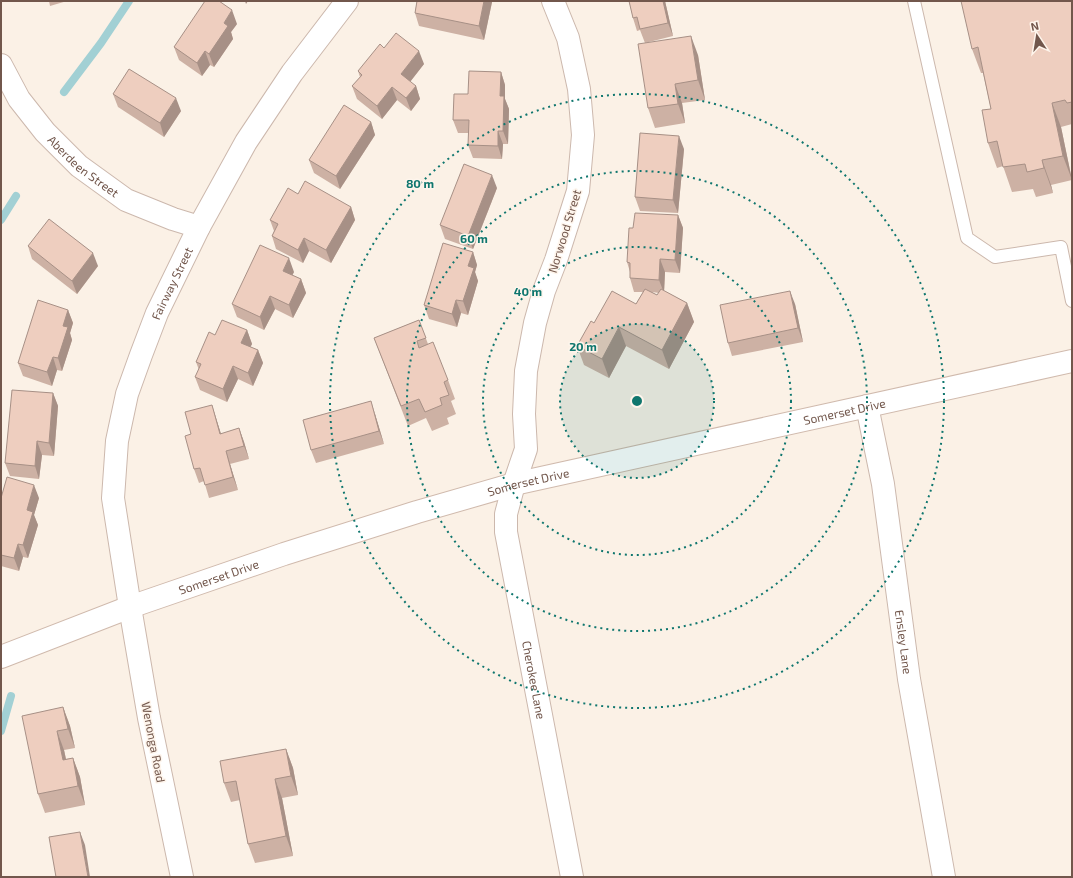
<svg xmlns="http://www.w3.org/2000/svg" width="1073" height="878" font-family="'Exo 2',sans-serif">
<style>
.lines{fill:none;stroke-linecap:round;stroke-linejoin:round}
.stream{stroke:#a2d0d4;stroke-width:8}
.lane-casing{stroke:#ccb8ad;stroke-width:14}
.street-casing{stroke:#ccb8ad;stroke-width:24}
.secondary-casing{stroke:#d0baad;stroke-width:24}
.lane{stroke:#fff;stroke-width:12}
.street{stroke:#fff;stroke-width:22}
.secondary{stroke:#fff;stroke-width:22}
.wall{fill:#cdb1a4;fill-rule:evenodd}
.shaded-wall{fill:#a79086}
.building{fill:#eecebf;stroke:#a79086}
.ring{fill:none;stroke:#0f766e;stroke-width:2;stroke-dasharray:2 4}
.labels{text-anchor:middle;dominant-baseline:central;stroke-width:3;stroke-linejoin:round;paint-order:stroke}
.street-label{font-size:12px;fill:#72574c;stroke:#fef5ec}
.centre{fill:#0f766e;stroke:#fef5ec;stroke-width:2}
.ring-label{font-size:12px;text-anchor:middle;font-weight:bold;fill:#0f766e;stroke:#fef5ec;stroke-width:3;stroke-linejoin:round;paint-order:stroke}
</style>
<rect width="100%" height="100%" fill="#fbf1e6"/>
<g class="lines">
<g class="stream">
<polyline points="64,92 101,43 129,1"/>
<polyline points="1,220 16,196"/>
<polyline points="1,731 11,696"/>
</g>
<defs>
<polyline id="lane" points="914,1 967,238 995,257 1061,247 1072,301"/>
<g id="street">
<path id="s1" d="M553 1 568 38 579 89 583 135 578 191 556 260 544 291 535 323 526 371 524 414 526 449 514 484 506 514V532L572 877"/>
<path id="s2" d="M1 65 19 99 45 132 79 166 126 200 173 219 199 227"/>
<path id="s3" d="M867 406 883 484 909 679 944 877"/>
<path id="s4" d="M182 877 149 718 130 607 113 498 117 441 127 394 141 355 157 313 199 227 246 142 292 73 347 1"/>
</g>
<g id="secondary">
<path id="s5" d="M1 657 130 607 284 554 417 512 514 484 1072 361"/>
</g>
</defs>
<use href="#lane" class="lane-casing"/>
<use href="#street" class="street-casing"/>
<use href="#secondary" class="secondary-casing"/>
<use href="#lane" class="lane"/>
<use href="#street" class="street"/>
<use href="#secondary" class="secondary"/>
</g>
<g class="wall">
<polygon points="49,1 67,1 50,6"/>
<polygon points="417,1 492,1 492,2 484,40 419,26 415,13"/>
<polygon points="629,1 665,1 673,36 645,43 640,30 637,31 633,18"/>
<polygon points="1072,1 1072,124 1061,127 1072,180 1051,185 1053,193 1036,197 1033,189 1012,192 1003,166 997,168 988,143 991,109 983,73 981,73 972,49"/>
<polygon points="237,24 231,32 233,39 214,67 210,65 202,76 179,60 174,47"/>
<polygon points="384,48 424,64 410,82 416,86 420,99 411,111 397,100 382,119 357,99 352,86 360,77 358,71"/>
<polygon points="698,55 705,100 682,103 685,123 655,128 648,108"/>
<polygon points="501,72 505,85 505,99 509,109 508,144 503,144 502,159 473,158 468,145 469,133 458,133 453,120 468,94"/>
<polygon points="113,94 181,111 164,137 118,107"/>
<polygon points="371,122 375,135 340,189 314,173 309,160"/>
<polygon points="684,149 678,213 640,211 635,197"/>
<polygon points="497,188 473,249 445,239 440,225"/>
<polygon points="298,194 351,207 355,220 331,263 309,251 303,263 276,249 272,236 274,231 270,220"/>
<path d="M678 215 683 228 680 273 665 272 664 291 687 303 694 322 669 369 626 346 609 378 584 365 577 346 594 323 636 304 643 292H634L630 278V272L627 262 633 228ZM652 292 659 293 657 295Z"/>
<polygon points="28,246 98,266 77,294 32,259"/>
<polygon points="473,252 477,265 475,272 478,281 468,315 461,313 457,327 429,319 424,305"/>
<polygon points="294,272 292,275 301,279 306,293 293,318 275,309 264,330 237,317 232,304"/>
<polygon points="795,304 803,342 732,356 728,343"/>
<polygon points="68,310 73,323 70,333 72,340 62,371 57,370 52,386 23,376 18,363"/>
<polygon points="419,320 428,344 448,380 455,399 451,401 456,414 447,418 449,424 432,431 426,418 408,426 374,338"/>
<polygon points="247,330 252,344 250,347 258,350 263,363 253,386 238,379 227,402 200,390 195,377 199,370 196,362 215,335"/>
<polygon points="53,393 58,406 54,456 42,455 39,479 10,476 5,463"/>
<polygon points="212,405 216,418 221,434 239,428 244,442 249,459 230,464 238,490 209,498 204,481 199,483 194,469 191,434"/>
<polygon points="375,414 384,444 316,463 311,450"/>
<polygon points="1,498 39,498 34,515 38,525 28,558 23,557 19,571 1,566"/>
<polygon points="63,707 70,726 75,748 64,750 66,759 73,758 80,777 85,805 45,813 38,794"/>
<polygon points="286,749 293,768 298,795 282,798 293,856 255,863 248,844 240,800 231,802 224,783"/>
</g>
<g class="shaded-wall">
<polygon points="245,1 248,1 246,4"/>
<polygon points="484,1 492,1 492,2 484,40 479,26"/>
<polygon points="663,1 665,1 673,36 668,23"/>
<polygon points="232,10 237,24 231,32 233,39 214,67 209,54 224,23"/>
<polygon points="691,36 698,55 705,100 698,80"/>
<polygon points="205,51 210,65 202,76 197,63"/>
<polygon points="419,51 424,64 406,87 401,74"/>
<polygon points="501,72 505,85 505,99 509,109 508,144 503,131 500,96"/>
<polygon points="675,84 682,103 685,123 678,104"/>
<polygon points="416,86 420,99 411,111 406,98"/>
<polygon points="392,87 397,100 382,119 377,106"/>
<polygon points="176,98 181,111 164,137 160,123"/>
<polygon points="1052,103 1061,127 1072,180 1063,156"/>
<polygon points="371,122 375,135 340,189 336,176"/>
<polygon points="498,131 503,144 502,159 498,146"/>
<polygon points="679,136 684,149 678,213 673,200"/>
<polygon points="1042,160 1051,185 1053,193 1044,168"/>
<polygon points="492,175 497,188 473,249 468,236"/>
<polygon points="351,207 355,220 331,263 326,250"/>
<polygon points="678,215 683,228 680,273 675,260"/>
<polygon points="304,238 309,251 303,263 298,250"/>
<polygon points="473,252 477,265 475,272 478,281 468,315 463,301 468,266"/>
<polygon points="93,253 98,266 77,294 72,281"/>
<polygon points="289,258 294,272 288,284 283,271"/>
<polygon points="660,259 665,272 664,293 659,280"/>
<polygon points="301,279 306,293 293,318 289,305"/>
<polygon points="790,291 795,304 803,342 798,328"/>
<polygon points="270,296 275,309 264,330 260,317"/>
<polygon points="456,300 461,313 457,327 452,314"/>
<polygon points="687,303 694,322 669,369 662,350"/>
<polygon points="68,310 73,323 70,333 72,340 62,371 58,358 63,326"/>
<polygon points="619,327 626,346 609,378 602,359"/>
<polygon points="247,330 252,344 246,356 241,343"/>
<polygon points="258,350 263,363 253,386 248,373"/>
<polygon points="53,357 57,370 52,386 47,372"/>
<polygon points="233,366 238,379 227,402 223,389"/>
<polygon points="53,393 58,406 54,456 49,443"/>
<polygon points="371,401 375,414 384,444 379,431"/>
<polygon points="212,405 216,418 225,447 220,434"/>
<polygon points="239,428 244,442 249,459 244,446"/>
<polygon points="37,441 42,455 39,479 35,466"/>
<polygon points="226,451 238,490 233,477"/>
<polygon points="34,485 39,498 34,515 38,525 28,558 23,545 27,510"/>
<polygon points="18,544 23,557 19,571 14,558"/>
<polygon points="63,707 70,726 75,748 68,729"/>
<polygon points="57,731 64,750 70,779 63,760"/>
<polygon points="286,749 293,768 298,795 291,776"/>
<polygon points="73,758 80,777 85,805 78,786"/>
<polygon points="275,779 282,798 293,856 286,836"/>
<polygon points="80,832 85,845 90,877 88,877"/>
</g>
<g class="building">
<polygon points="205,1 219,1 232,10 224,23 228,26 209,54 205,51 197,63 174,47"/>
<polygon points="417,1 484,1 479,26 415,13"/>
<polygon points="629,1 663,1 668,23 640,29 637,17 633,18"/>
<polygon points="961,1 1072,1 1072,102 1067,103 1065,100 1052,103 1063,156 1042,160 1044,168 1027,172 1025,164 1003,167 997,141 988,143 982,110 991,109 978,47 972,49"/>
<polygon points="396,33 419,51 401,74 416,86 406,98 392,87 377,106 352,86 362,75 358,71 380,44 384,48"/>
<polygon points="691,36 698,80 675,84 678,104 648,108 638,44"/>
<polygon points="129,69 176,98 160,123 113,94"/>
<polygon points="469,71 501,72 500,96 504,96 503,131 498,131 498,146 468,145 469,120 453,120 454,94 468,94"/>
<polygon points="344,105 371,122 336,176 309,160"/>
<polygon points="640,133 679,136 673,200 635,197"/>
<polygon points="464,164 492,175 468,236 440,225"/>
<polygon points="305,181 351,207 326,250 304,238 298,250 272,236 278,224 270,220 288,188 298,194"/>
<polygon points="635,213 678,215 675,260 660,259 659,280 630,278 630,263 627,262 629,228 633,228"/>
<polygon points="49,219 93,253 72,281 28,246"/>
<polygon points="443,243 473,252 468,266 474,268 463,301 456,300 452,314 424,305"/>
<polygon points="260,245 289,258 283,271 301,279 289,305 270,296 260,317 232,304"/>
<polygon points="645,289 657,295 661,289 687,303 662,350 619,327 602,359 577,346 591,321 594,323 612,291 636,304"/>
<polygon points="790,291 798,328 728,343 720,305"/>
<polygon points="38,300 68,310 63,326 68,327 58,358 53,357 47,372 18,363"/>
<polygon points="222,320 247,330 241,343 258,350 248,373 233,366 223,389 195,377 201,364 196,362 209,332 215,335"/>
<polygon points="419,320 426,338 417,341 419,348 433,342 448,380 444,382 449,395 440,398 442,405 425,412 419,399 401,406 374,338"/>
<polygon points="12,390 53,393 49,443 37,441 35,466 5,463"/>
<polygon points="371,401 379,431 311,450 303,420"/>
<polygon points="212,405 220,434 239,428 244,446 226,451 233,477 205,485 200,468 194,469 185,436 191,434 185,412"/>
<polygon points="7,477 34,485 27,510 33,512 23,545 18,544 14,558 1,555 1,498"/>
<polygon points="63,707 68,729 57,731 63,760 73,758 78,786 38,794 22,716"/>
<polygon points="286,749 291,776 275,779 286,836 248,844 236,781 224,783 220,761"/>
<polygon points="80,832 88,877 56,877 49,837"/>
</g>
<circle cx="637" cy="401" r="77" fill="#0f766e" fill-opacity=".12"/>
<g class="ring">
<circle cx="637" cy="401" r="77"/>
<circle cx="637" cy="401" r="154"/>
<circle cx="637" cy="401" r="230"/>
<circle cx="637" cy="401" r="307"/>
</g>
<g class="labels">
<g class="street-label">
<text stroke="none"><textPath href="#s2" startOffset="132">Aberdeen Street</textPath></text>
<text transform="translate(564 231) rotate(-73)">Norwood Street</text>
<text stroke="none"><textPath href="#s4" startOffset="610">Fairway Street</textPath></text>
<text stroke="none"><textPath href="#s5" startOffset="880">Somerset Drive</textPath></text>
<text stroke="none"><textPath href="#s5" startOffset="556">Somerset Drive</textPath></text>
<text stroke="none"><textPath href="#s5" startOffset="232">Somerset Drive</textPath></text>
<text stroke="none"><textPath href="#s3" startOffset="239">Ensley Lane</textPath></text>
<text stroke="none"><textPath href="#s1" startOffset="697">Cherokee Lane</textPath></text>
<text transform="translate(154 742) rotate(79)">Wenonga Road</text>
</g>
</g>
<circle cx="637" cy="401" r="6" class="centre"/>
<g class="ring-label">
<text x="420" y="188">80 m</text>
<text x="474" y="243">60 m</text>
<text x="528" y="296">40 m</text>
<text x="583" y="351">20 m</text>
</g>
<rect width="1073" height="878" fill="none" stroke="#72574c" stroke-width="4"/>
<g transform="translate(1037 36) rotate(348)" stroke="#fef5ec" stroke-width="3" paint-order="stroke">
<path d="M0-3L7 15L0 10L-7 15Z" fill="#72574c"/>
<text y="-6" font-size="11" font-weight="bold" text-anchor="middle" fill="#72574c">N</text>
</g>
</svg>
